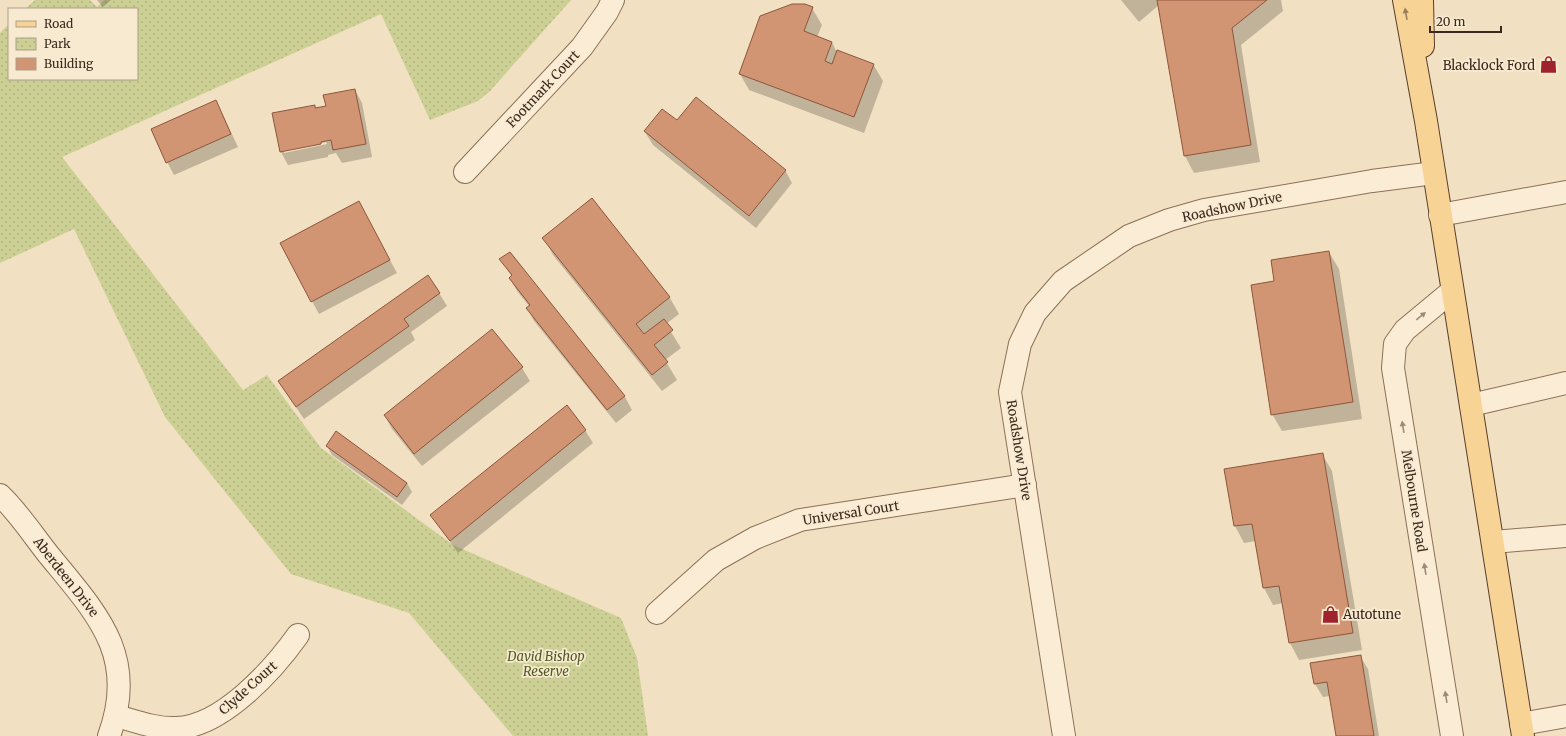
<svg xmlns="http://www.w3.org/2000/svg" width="1566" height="736" font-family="Merriweather,serif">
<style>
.park{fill:url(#park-dots)}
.shadow{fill:#0003;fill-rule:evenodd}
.building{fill:#d29574;stroke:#8d563b}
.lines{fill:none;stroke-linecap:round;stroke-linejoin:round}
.minor-casing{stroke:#8c7057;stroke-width:24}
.major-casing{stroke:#593e2c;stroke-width:24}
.minor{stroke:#fbedd5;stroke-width:22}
.major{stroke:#f7d396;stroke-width:22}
.oneway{fill:#997e5a}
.oneway2{fill:#9b8b79}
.labels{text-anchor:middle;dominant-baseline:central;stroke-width:3.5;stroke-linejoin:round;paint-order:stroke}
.poi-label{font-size:13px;fill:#3b291d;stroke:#f8ead1;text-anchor:end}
.street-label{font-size:13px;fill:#3b291d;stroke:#f8ead1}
.park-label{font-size:13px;font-style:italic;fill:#4e5922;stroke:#f8ead1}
</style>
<defs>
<pattern id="park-dots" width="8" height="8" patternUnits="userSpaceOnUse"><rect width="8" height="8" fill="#cdd094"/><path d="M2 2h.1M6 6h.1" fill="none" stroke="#b1b37f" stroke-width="1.8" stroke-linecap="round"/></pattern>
</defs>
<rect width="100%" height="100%" fill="#f1e0c1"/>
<polygon class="park" points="35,0 90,0 97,7 104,0 571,0 490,91 478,101 430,120 381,14 62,157 243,390 267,375 321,448 453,545 621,618 637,658 648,736 513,736 409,613 291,574 165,417 74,229 0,263 0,33 9,24 9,79 137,79 137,9 25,9"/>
<g class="shadow">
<polygon points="97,0 111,0 103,7"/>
<polygon points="1121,0 1281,0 1283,11 1241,45 1260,162 1194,173 1185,156 1159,5 1139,22"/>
<polygon points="812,8 822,25 817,37 832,42 837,53 873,64 883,81 864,133 749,90 740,74"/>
<path d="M355 90 362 103 372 157 342 163 336 153 328 155V157L288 165 281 152 273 114 314 106 316 109 327 107ZM326 142 327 144 284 153V151Z"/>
<polygon points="216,101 238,147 174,175 167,162"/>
<polygon points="677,122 785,170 792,183 756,228 653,145 645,132"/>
<polygon points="592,199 670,298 679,314 666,324 681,348 665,360 677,380 662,391 553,255 544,238"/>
<polygon points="366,216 397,273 319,314 312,301"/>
<polygon points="1329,252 1339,269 1362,419 1282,431 1272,414 1275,282"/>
<polygon points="509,253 625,397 632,410 616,423 534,321 527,308 529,306 517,291 510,278 512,277 501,260"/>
<polygon points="439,293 447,306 411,332 415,340 304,419 279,382"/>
<polygon points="492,330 522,368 530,381 422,466 392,429 385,416"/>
<polygon points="585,430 593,443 458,553 431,515"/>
<polygon points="327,446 407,483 412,492 402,505 332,455"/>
<polygon points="1322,454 1332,471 1362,650 1299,660 1290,643 1283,603 1273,605 1264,588 1256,541 1244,543 1235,526 1225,470"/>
<polygon points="1360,656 1368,669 1379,736 1337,736 1330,696 1323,697 1315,684 1312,664"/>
</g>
<g class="building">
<polygon points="1157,0 1267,0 1232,28 1251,145 1184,156"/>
<polygon points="792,4 805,4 813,7 804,31 832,42 825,61 832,64 837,50 874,64 854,117 739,74 760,16"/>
<polygon points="355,89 366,144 333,150 331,140 321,142 321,144 280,152 272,113 315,105 315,108 326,106 323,95"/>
<polygon points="696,97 786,170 749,216 644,131 662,109 677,120"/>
<polygon points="216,100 231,134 166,163 151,129"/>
<polygon points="592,198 670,297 636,324 644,334 664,319 673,330 654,345 668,362 652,375 542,238"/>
<polygon points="359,201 390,260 311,302 280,243"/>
<polygon points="1329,251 1353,402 1271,415 1251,285 1274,281 1271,260"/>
<polygon points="510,252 625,396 607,410 526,308 530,305 509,278 512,275 499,259"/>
<polygon points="428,275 440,293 404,319 409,326 296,407 278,381"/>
<polygon points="492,329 523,367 414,454 384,415"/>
<polygon points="567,405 586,430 450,541 430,515"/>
<polygon points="336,431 407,483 397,497 326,446"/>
<polygon points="1323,453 1353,633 1289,643 1279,586 1263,588 1252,524 1234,526 1224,469"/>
<polygon points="1361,655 1374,736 1336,736 1327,682 1314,684 1310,663"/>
</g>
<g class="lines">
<defs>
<g id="minor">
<polyline points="465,172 582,47 607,12 613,0"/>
<polyline points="1440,215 1566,192"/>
<polyline points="1471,405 1566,383"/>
<path d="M0 495C18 512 33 535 48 554 96 613 139 655 109 736"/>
<polyline points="1493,542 1566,536"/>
<polyline points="657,613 716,560 755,538 800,520 1025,485"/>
<path d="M117 716C135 721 156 729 176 728 222 727 273 670 298 635"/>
<polyline points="1521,724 1566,716"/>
<polyline points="1064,736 1010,392 1020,344 1035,313 1063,281 1129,236 1169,220 1204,210 1372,181 1434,173"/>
<polyline points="1452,736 1393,368 1395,344 1405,330 1452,291"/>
</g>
<g id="major">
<polyline points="1404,0 1426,121 1523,736"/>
<polyline points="1422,0 1423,46"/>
</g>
</defs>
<use href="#minor" class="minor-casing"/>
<use href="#major" class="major-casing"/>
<use href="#minor" class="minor"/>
<use href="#major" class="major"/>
</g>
<defs><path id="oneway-solid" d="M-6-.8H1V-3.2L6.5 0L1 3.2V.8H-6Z"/></defs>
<use class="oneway" href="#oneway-solid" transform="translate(1406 14) rotate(-100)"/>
<g class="oneway2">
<use href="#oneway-solid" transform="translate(1421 316) rotate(-39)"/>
<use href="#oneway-solid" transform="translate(1403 427) rotate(-99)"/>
<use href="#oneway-solid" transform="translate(1425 569) rotate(-99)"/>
<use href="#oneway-solid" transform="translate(1446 697) rotate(-99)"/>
</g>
<defs>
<symbol id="shop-bare" viewBox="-9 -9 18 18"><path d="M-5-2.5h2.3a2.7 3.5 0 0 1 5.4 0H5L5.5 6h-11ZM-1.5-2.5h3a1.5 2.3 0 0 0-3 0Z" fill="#9f232c" stroke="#f8ead1" stroke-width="2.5" paint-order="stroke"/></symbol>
</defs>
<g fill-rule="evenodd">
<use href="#shop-bare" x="1536" y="52" width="25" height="25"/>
<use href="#shop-bare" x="1318" y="602" width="25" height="25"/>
</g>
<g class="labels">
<g class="poi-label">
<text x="1535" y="65">Blacklock Ford</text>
<text x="1343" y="614" text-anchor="start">Autotune</text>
</g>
<g class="street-label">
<text transform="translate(543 89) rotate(-47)">Footmark Court</text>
<text transform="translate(1232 207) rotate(-12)">Roadshow Drive</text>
<text transform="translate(1019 450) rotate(81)">Roadshow Drive</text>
<text transform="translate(1414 501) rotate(81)">Melbourne Road</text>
<text transform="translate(851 513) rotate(-9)">Universal Court</text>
<text transform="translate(66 577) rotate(52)">Aberdeen Drive</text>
<text transform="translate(248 688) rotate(-42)">Clyde Court</text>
</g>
<g class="park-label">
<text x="546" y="656">David Bishop<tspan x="546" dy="15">Reserve</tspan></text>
</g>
</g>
<rect x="8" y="8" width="130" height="72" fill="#f8ead1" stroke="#ac9d89"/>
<rect x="16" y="21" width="20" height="6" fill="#f7d396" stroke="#ac9d89"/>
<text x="44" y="28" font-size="12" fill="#3b291d">Road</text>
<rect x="16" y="38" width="20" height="12" fill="url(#park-dots)" stroke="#ac9d89"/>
<text x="44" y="48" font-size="12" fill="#3b291d">Park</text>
<rect x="16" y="58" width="20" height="12" fill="#d29574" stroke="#ac9d89"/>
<text x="44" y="68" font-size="12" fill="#3b291d">Building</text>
<path d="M1430 26v6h71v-6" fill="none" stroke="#3b291d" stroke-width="2"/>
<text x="1436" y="26" font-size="12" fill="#3b291d" stroke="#f8ead1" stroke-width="3" paint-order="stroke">20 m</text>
</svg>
